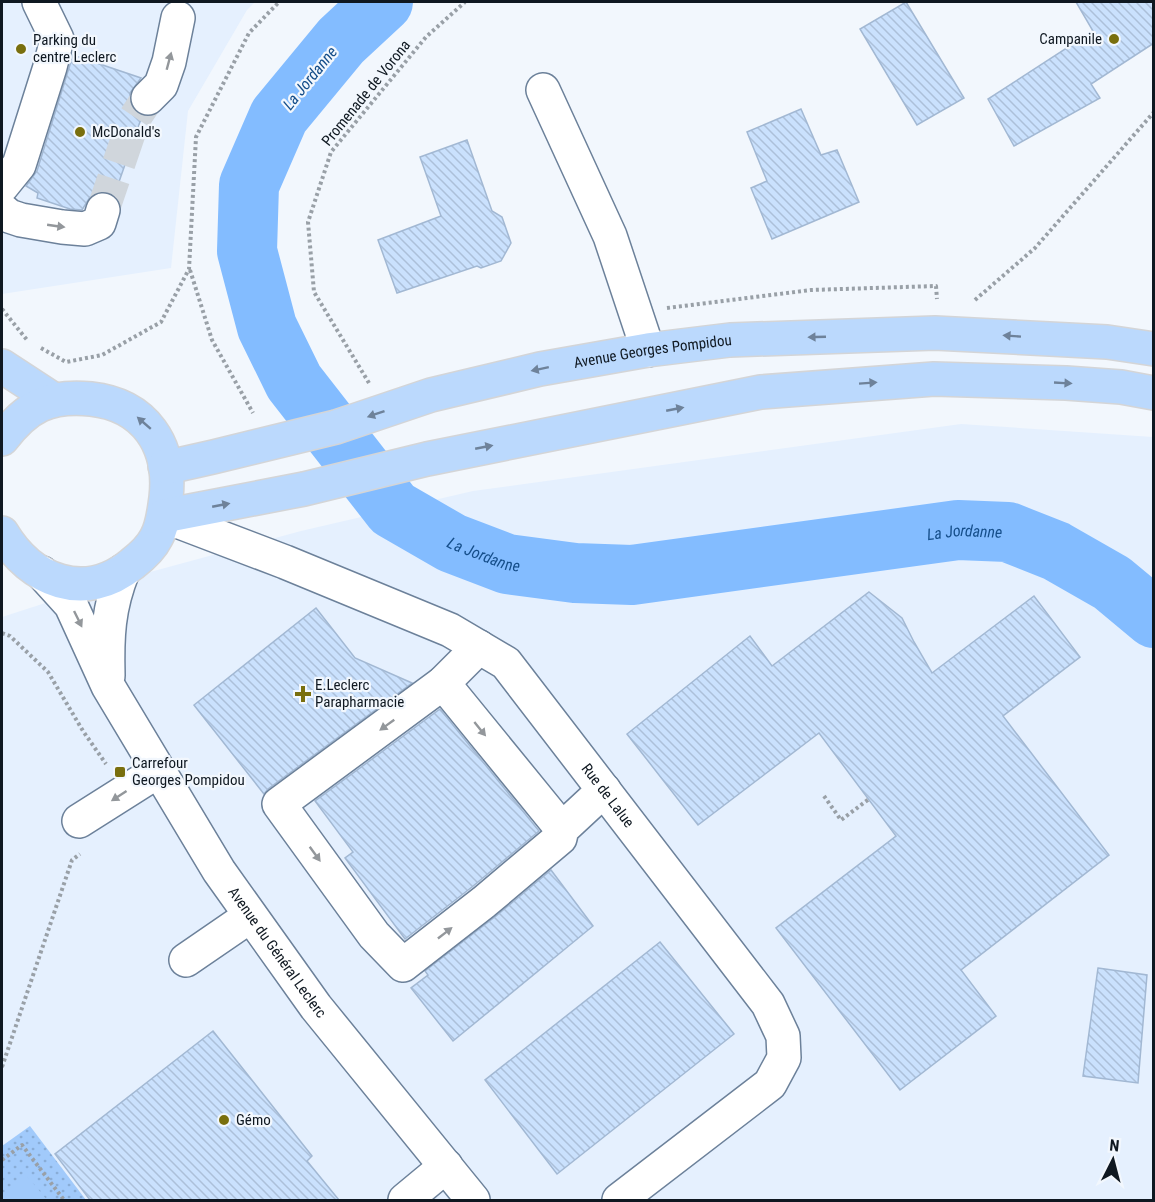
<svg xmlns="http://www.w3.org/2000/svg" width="1155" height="1202" font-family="'Roboto Condensed',sans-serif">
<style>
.built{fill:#e5f0fe}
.park{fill:url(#park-dots)}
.pitch{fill:#a1cafb}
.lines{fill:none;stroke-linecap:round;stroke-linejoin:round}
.river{stroke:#83bcff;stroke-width:60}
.building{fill:url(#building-back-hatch);stroke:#a2b8d3;stroke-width:1.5}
.minor-tunnel{stroke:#d0d6dc;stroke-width:33;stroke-dasharray:33 16;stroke-linecap:butt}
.minor-casing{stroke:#6c819a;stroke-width:36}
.major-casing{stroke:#d4d5d7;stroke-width:36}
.path{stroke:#99a0a7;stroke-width:4;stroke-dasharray:3 3;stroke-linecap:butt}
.minor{stroke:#fff;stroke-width:33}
.major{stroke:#bbd9fd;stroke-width:33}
.oneway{fill:#93979b}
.oneway2{fill:#6e829a}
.poi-dot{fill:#796f0e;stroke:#f2f7fd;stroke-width:2}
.labels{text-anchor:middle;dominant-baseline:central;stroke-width:4.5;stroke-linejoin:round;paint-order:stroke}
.poi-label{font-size:15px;fill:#0f1821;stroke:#f2f7fd;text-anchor:start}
.street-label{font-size:15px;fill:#0f1821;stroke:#f2f7fd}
.water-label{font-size:16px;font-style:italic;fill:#154e8a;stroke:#f2f7fd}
</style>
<defs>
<pattern id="park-dots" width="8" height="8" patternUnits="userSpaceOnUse" patternTransform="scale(1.5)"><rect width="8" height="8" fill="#a1cafb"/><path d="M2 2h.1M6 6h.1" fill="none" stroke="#89add7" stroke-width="1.8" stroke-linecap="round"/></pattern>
<pattern id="building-back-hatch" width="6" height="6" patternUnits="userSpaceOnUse" patternTransform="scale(1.5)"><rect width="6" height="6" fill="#cae1fd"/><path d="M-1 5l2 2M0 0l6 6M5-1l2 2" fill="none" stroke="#acc0d9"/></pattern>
</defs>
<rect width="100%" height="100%" fill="#f2f7fd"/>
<g class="built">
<polygon points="2,2 255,2 247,10 188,111 171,268 2,294"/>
<polygon points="961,424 1153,437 1153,1200 2,1200 2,617 95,587 301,531 473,491"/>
</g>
<polygon class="park" points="30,1126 86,1200 2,1200 2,1146"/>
<polygon class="pitch" points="27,1176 47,1200 2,1200 2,1196"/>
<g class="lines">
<path class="river" id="s1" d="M383 2 341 41 279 116 249 185 247 251 267 327 294 382 393 509 452 543 507 564 575 573 632 575 958 530 1008 532 1056 551 1112 583 1154 618"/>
</g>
<g class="building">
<polygon points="906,2 964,98 917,125 860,29"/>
<polygon points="1076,2 1154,2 1154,43 1091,84 1100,98 1014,146 988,99 1093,31"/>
<polygon points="73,55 141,78 130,93 130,102 134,111 142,116 114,196 108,192 98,192 90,197 82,210 70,209 37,198 38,193 26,186 37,171"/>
<polygon points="801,109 821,155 837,150 859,202 772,239 751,188 767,181 747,132"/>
<polygon points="467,140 492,211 502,217 511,243 501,261 481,268 477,266 397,293 378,240 441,216 420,157"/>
<polygon points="869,592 902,618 914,642 932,673 1034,596 1080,657 1003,716 1109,855 961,970 996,1016 900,1090 776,928 896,836 819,733 698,825 627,734 750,636 772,666"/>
<polygon points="316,608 355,658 412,683 268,789 264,794 194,705"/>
<polygon points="440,709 539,831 472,887 405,939 345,858 353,852 315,801"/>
<polygon points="551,870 593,926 453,1041 411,988 428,975 425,971 496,916"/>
<polygon points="660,942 734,1034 557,1174 485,1080"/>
<polygon points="1098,968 1147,975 1138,1083 1083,1076"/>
<polygon points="213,1031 312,1156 307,1161 339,1200 90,1200 55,1154"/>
</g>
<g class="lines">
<polyline class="minor-tunnel" points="103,210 134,119 148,98"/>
<defs>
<g id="minor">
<polyline points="543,90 610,236 648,350"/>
<polyline points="148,98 161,85 169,62 178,18"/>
<polyline points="2,186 19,165 50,67 57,39 39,2"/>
<polyline points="2,210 9,216 21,220 62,227 85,229 99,223 103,210"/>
<path id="s2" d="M164 516 285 562 450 630 506 663 768 1004 783 1036 784 1058 770 1084 619 1200"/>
<path id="s3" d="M42 573 71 605 108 686 219 871 316 1007 473 1200"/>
<polyline points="479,647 443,683 279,804 374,935 403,965 484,902 560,838 562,829 604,790"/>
<path d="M108 676C107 637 108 608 123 571"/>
<polyline points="443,683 562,829"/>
<polyline points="79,821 158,771"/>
<polyline points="186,960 250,916"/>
<polyline points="405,1200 446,1166"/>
</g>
<g id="major">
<polyline points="2,366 54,400"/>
<path d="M2 439C27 406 49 395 91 399 145 405 172 445 166 498 164 511 163 526 156 538 151 548 141 557 132 564 85 603 31 581 2 533"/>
<path id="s4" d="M165 466H173L213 457 336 427 431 395 540 369 648 350 730 340 935 333 1107 342 1154 349"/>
<polyline points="164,516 304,489 427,459 761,392 934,379 1066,383 1121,387 1154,393"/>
</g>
</defs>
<use href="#minor" class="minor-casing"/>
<use href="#major" class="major-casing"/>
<g class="path">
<polyline points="190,270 212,340 253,413"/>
<polyline points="975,300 1035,248 1154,112"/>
<polyline points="667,308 811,290 936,286 937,299"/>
<polyline points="2,309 27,340"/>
<polyline points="41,348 66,362 102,355 161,322 189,269 196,137 249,33 279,2"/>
<polyline points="369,383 314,292 308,222 331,152 426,37 465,2"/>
<polyline points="2,633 10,636 48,672 83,731 106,764"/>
<polyline points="824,796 841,820 869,799"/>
<polyline points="2,1067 72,860 80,854"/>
<polyline points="2,1160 22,1145 64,1200"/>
</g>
<use href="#minor" class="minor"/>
<use href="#major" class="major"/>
</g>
<defs><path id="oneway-solid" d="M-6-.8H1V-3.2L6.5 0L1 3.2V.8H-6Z" transform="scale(1.5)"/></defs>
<g class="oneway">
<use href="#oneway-solid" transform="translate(169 61) rotate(-75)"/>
<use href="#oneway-solid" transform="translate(56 226) rotate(8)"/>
<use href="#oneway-solid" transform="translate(78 619) rotate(64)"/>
<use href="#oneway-solid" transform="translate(387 725) rotate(144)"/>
<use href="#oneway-solid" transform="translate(480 729) rotate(51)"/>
<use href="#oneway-solid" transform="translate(119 796) rotate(147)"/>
<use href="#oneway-solid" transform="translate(315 854) rotate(54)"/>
<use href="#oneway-solid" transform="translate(445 933) rotate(-38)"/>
</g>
<g class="oneway2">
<use href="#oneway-solid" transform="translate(1012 336) rotate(-176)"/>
<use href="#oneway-solid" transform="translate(817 337) rotate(178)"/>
<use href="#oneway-solid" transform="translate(540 369) rotate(168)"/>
<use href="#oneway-solid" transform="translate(868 383) rotate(-4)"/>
<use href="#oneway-solid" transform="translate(1063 383) rotate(3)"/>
<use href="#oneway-solid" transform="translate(675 409) rotate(-11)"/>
<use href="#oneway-solid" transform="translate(376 414) rotate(161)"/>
<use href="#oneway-solid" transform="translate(144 423) rotate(-139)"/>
<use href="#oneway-solid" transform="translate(484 447) rotate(-11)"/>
<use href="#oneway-solid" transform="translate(221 505) rotate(-11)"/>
</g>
<g class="poi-dot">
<circle cx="1114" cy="39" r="6"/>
<circle cx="21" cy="49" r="6"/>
<circle cx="80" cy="132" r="6"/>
<path d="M300 685h6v6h6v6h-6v6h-6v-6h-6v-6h6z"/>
<rect x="114" y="766" width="12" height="12" rx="3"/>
<circle cx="224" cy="1120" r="6"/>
</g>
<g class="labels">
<g class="poi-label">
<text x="1102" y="39" text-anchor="end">Campanile</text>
<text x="33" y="40">Parking du<tspan x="33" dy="17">centre Leclerc</tspan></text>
<text x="92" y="132">McDonald's</text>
<text x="315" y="685">E.Leclerc<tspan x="315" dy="17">Parapharmacie</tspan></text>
<text x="132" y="763">Carrefour<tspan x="132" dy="17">Georges Pompidou</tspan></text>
<text x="236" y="1120">Gémo</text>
</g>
<g class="street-label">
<text transform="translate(366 93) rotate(-51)">Promenade de Vorona</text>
<text stroke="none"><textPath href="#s4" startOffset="502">Avenue Georges Pompidou</textPath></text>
<text stroke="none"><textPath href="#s2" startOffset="540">Rue de Lalue</textPath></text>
<text stroke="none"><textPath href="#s3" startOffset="448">Avenue du Général Leclerc</textPath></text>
</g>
<g class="water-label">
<text transform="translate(310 78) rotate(-51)">La Jordanne</text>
<text stroke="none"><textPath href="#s1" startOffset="1185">La Jordanne</textPath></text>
<text stroke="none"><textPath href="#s1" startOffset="699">La Jordanne</textPath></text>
</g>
</g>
<rect width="1155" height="1202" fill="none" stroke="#0f1821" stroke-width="6"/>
<g transform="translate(1113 1160) rotate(6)" stroke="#f2f7fd" stroke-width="4.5" paint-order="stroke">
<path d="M0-4.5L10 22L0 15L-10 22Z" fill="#0f1821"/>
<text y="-9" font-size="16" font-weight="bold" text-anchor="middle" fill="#0f1821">N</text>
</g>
</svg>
